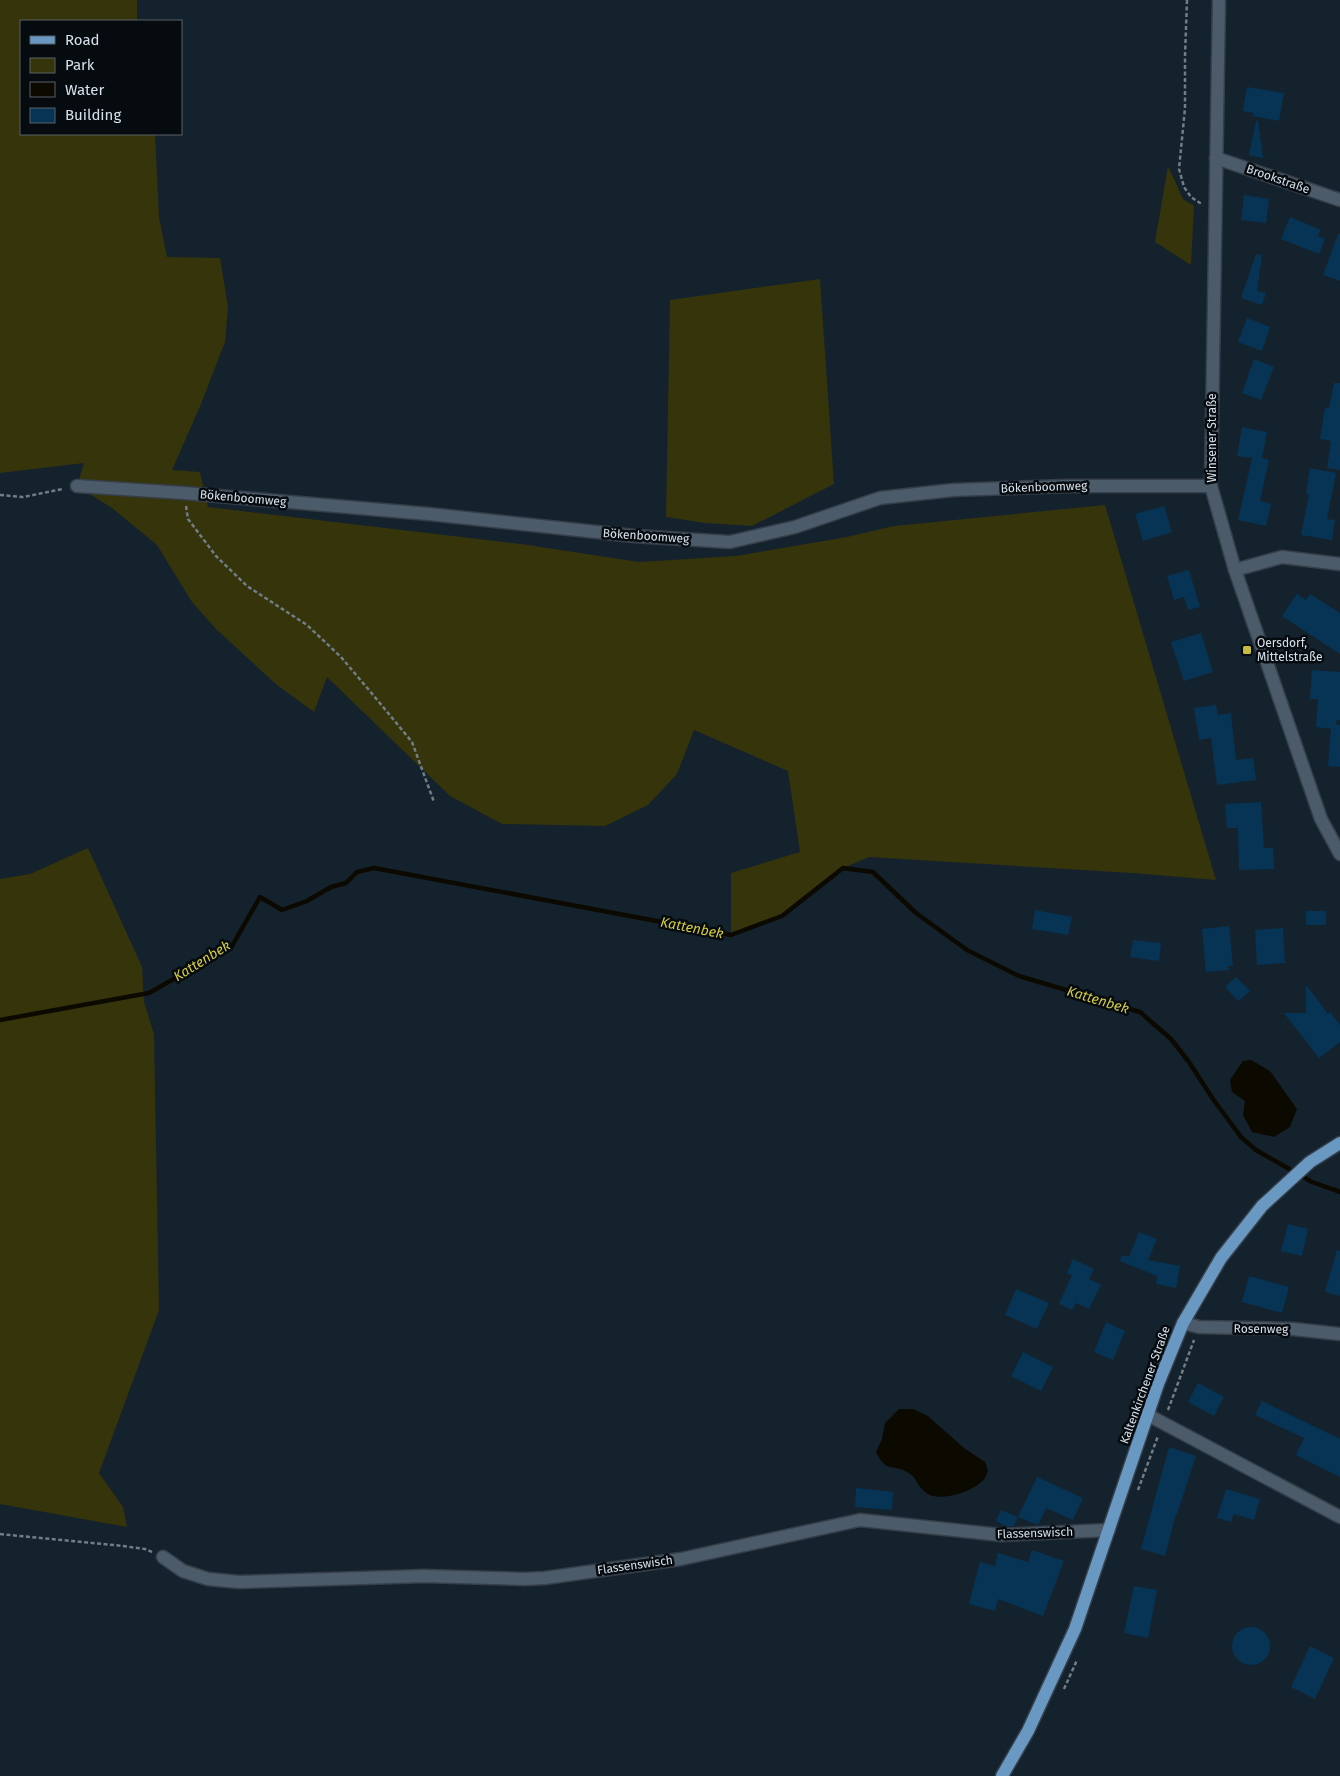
<svg xmlns="http://www.w3.org/2000/svg" width="1340" height="1776" font-family="'Fira Sans',sans-serif">
<style>
.green{fill:#36340a}
.water{fill:#0c0900}
.lines{fill:none;stroke-linecap:round;stroke-linejoin:round}
.stream{stroke:#0c0900;stroke-width:4.5}
.building{fill:#073454}
.minor-casing{stroke:#353e49;stroke-width:15}
.major-casing{stroke:#353e49;stroke-width:15}
.path{stroke:#717d87;stroke-width:2.5;stroke-dasharray:4 2.5;stroke-linecap:butt}
.minor{stroke:#4b5b69;stroke-width:12}
.major{stroke:#6999c2;stroke-width:12}
.poi-dot{fill:#c4bd3e;stroke:#060b10;stroke-width:2}
.labels{text-anchor:middle;dominant-baseline:central;stroke-width:5;stroke-linejoin:round;paint-order:stroke}
.street-label{font-size:12px;fill:#d7e0e9;stroke:#060b10}
.poi-label{font-size:12px;fill:#d7e0e9;stroke:#060b10;text-anchor:start}
.water-label{font-size:14px;font-style:italic;fill:#d4cc44;stroke:#060b10}
</style>
<rect width="100%" height="100%" fill="#14222e"/>
<g class="green">
<polygon points="0,0 137,0 137,21 21,21 21,134 155,134 159,217 167,257 220,258 228,307 225,342 201,404 172,470 200,472 208,507 521,544 639,562 736,556 847,537 894,526 1105,505 1216,880 1132,873 869,857 843,868 782,916 731,935 731,873 800,852 788,771 694,730 677,774 648,805 605,826 502,824 450,796 327,677 314,712 277,685 216,629 192,602 157,545 112,508 77,486 84,463 0,473"/>
<polygon points="1168,166 1183,199 1194,206 1191,265 1155,242"/>
<polygon points="820,279 834,484 752,526 705,523 666,517 670,300"/>
<polygon points="88,848 142,967 144,1002 154,1034 159,1310 99,1473 123,1507 127,1527 0,1504 0,879 30,874"/>
</g>
<g class="water">
<polygon points="1251,1060 1270,1071 1297,1109 1290,1127 1274,1137 1252,1132 1243,1115 1245,1101 1232,1092 1230,1080 1243,1061"/>
<path d="M899 1409H913L928 1416 964 1448 985 1462 988 1471C987 1473 986 1476 985 1478 976 1491 938 1504 925 1492 918 1487 916 1476 907 1472 891 1463 887 1474 876 1452L882 1439 885 1423Z"/>
</g>
<g class="lines">
<polyline class="stream" points="0,1020 149,993 232,946 260,897 282,910 307,901 331,887 346,883 357,872 374,868 731,935 782,916 843,868 873,872 916,913 967,950 1019,976 1140,1012 1171,1039 1189,1062 1213,1099 1241,1137 1256,1150 1312,1182 1340,1192"/>
</g>
<g class="building">
<polygon points="1247,87 1284,93 1279,121 1253,116 1254,113 1243,111"/>
<polygon points="1256,121 1258,121 1263,158 1249,155"/>
<polygon points="1244,195 1269,199 1266,223 1241,220"/>
<polygon points="1290,217 1321,230 1318,236 1325,239 1319,254 1281,239"/>
<polygon points="1338,234 1340,234 1340,281 1323,275"/>
<polygon points="1256,254 1262,255 1257,291 1266,293 1262,305 1241,298"/>
<polygon points="1247,318 1270,327 1262,351 1238,342"/>
<polygon points="1254,359 1274,367 1261,400 1242,393"/>
<polygon points="1334,383 1340,383 1340,470 1327,468 1331,441 1320,439 1325,407 1329,408"/>
<polygon points="1242,427 1267,432 1262,458 1269,460 1260,501 1271,504 1266,526 1238,520 1252,458 1237,456"/>
<polygon points="1310,468 1336,473 1327,519 1335,520 1332,540 1301,535 1309,494 1306,494"/>
<polygon points="1164,506 1172,532 1143,541 1135,514"/>
<polygon points="1189,570 1200,607 1188,610 1184,597 1174,600 1167,576"/>
<polygon points="1297,594 1306,600 1310,594 1340,613 1340,654 1282,616"/>
<polygon points="1201,633 1213,672 1184,681 1171,642"/>
<polygon points="1312,670 1340,672 1340,720 1337,720 1336,724 1340,725 1340,767 1328,766 1331,729 1316,727 1318,699 1310,699"/>
<polygon points="1216,705 1218,715 1231,713 1236,760 1253,758 1256,780 1217,785 1211,738 1199,740 1194,708"/>
<polygon points="1261,802 1264,848 1273,848 1274,869 1239,870 1238,828 1227,828 1225,804"/>
<polygon points="1035,910 1072,917 1068,935 1032,929"/>
<rect x="1306" y="911" width="20" height="14"/>
<polygon points="1229,926 1233,966 1227,966 1230,970 1206,972 1202,929"/>
<polygon points="1283,928 1285,963 1257,965 1255,930"/>
<polygon points="1133,940 1161,943 1159,961 1130,957"/>
<polygon points="1236,977 1250,991 1238,1001 1225,987"/>
<polygon points="1306,985 1328,1014 1330,1012 1340,1025 1340,1042 1319,1058 1284,1013 1306,1013"/>
<polygon points="1288,1224 1308,1229 1302,1256 1281,1251"/>
<polygon points="1139,1232 1157,1239 1148,1260 1180,1266 1176,1288 1156,1284 1157,1276 1120,1261 1122,1255 1129,1257"/>
<polygon points="1337,1250 1340,1251 1340,1296 1325,1292"/>
<polygon points="1073,1259 1094,1269 1089,1279 1101,1285 1089,1309 1076,1303 1072,1310 1059,1304 1072,1275 1067,1273"/>
<polygon points="1249,1276 1289,1287 1282,1313 1242,1302"/>
<polygon points="1016,1289 1049,1303 1037,1329 1005,1315"/>
<polygon points="1106,1322 1125,1331 1113,1360 1094,1352"/>
<polygon points="1023,1352 1053,1367 1041,1391 1011,1376"/>
<polygon points="1198,1383 1224,1397 1214,1416 1188,1402"/>
<polygon points="1262,1401 1340,1439 1340,1477 1296,1455 1304,1438 1255,1415"/>
<polygon points="1169,1447 1196,1456 1177,1514 1176,1514 1165,1556 1141,1549"/>
<polygon points="1037,1477 1083,1498 1073,1520 1046,1508 1038,1525 1018,1517"/>
<polygon points="856,1488 893,1492 892,1510 855,1507"/>
<polygon points="1226,1489 1260,1499 1254,1520 1234,1514 1231,1522 1217,1518"/>
<polygon points="1001,1510 1018,1517 1014,1526 1008,1527 996,1521"/>
<polygon points="1032,1550 1064,1561 1043,1616 998,1599 995,1611 969,1604 980,1562 995,1566 998,1553 1028,1562"/>
<polygon points="1134,1586 1157,1590 1148,1638 1124,1633"/>
<circle cx="1251" cy="1646" r="19"/>
<polygon points="1310,1646 1334,1658 1315,1699 1291,1687"/>
</g>
<g class="lines">
<defs>
<g id="minor">
<polyline points="1219,0 1211,486 1235,570 1321,819 1340,854"/>
<polyline points="1216,158 1340,200"/>
<polyline points="77,486 184,493 429,514 634,536 730,542 795,527 880,498 953,490 1067,486 1211,486"/>
<polyline points="1235,570 1282,557 1340,564"/>
<polyline points="1183,1323 1199,1327 1293,1329 1340,1334"/>
<polyline points="1148,1415 1340,1517"/>
<polyline points="163,1557 183,1571 208,1579 239,1582 424,1576 524,1579 545,1578 681,1559 860,1520 1001,1535 1109,1530"/>
</g>
<polyline id="major" points="1002,1776 1028,1731 1075,1629 1158,1384 1183,1323 1221,1258 1262,1206 1310,1162 1340,1143"/>
</defs>
<use href="#minor" class="minor-casing"/>
<use href="#major" class="major-casing"/>
<g class="path">
<polyline points="1187,0 1185,56 1185,108 1179,169 1184,187 1191,197 1203,205"/>
<polyline points="0,495 23,497 63,489"/>
<polyline points="186,506 188,519 216,556 247,586 307,625 341,657 374,696 412,742 434,802"/>
<polyline points="1168,1410 1194,1340"/>
<polyline points="1138,1490 1158,1436"/>
<polyline points="0,1534 123,1546 145,1549 152,1552"/>
<polyline points="1064,1689 1077,1660"/>
</g>
<use href="#minor" class="minor"/>
<use href="#major" class="major"/>
</g>
<rect class="poi-dot" x="1242" y="645" width="10" height="10" rx="2.5"/>
<g class="labels">
<g class="street-label">
<text transform="translate(1278 179) rotate(19)">Brookstraße</text>
<text transform="translate(1212 438) rotate(-90)">Winsener Straße</text>
<text transform="translate(1044 487) rotate(-2)">Bökenboomweg</text>
<text transform="translate(243 498) rotate(5)">Bökenboomweg</text>
<text transform="translate(646 536) rotate(4)">Bökenboomweg</text>
<text transform="translate(1261 1329) rotate(1)">Rosenweg</text>
<text transform="translate(1145 1385) rotate(-70)">Kaltenkirchener Straße</text>
<text transform="translate(1035 1533) rotate(-2)">Flassenswisch</text>
<text transform="translate(635 1565) rotate(-8)">Flassenswisch</text>
</g>
<g class="poi-label">
<text x="1257" y="643">Oersdorf,<tspan x="1257" dy="14">Mittelstraße</tspan></text>
</g>
<g class="water-label">
<text transform="translate(692 928) rotate(11)">Kattenbek</text>
<text transform="translate(202 961) rotate(-32)">Kattenbek</text>
<text transform="translate(1098 1000) rotate(17)">Kattenbek</text>
</g>
</g>
<rect x="20" y="20" width="162" height="115" fill="#060b10" stroke="#5a6067"/>
<rect x="30" y="36" width="25" height="8" fill="#6999c2" stroke="#5a6067"/>
<text x="65" y="45" font-size="15" fill="#d7e0e9">Road</text>
<rect x="30" y="58" width="25" height="15" fill="#36340a" stroke="#5a6067"/>
<text x="65" y="70" font-size="15" fill="#d7e0e9">Park</text>
<rect x="30" y="82" width="25" height="15" fill="#0c0900" stroke="#5a6067"/>
<text x="65" y="95" font-size="15" fill="#d7e0e9">Water</text>
<rect x="30" y="108" width="25" height="15" fill="#073454" stroke="#5a6067"/>
<text x="65" y="120" font-size="15" fill="#d7e0e9">Building</text>
</svg>
